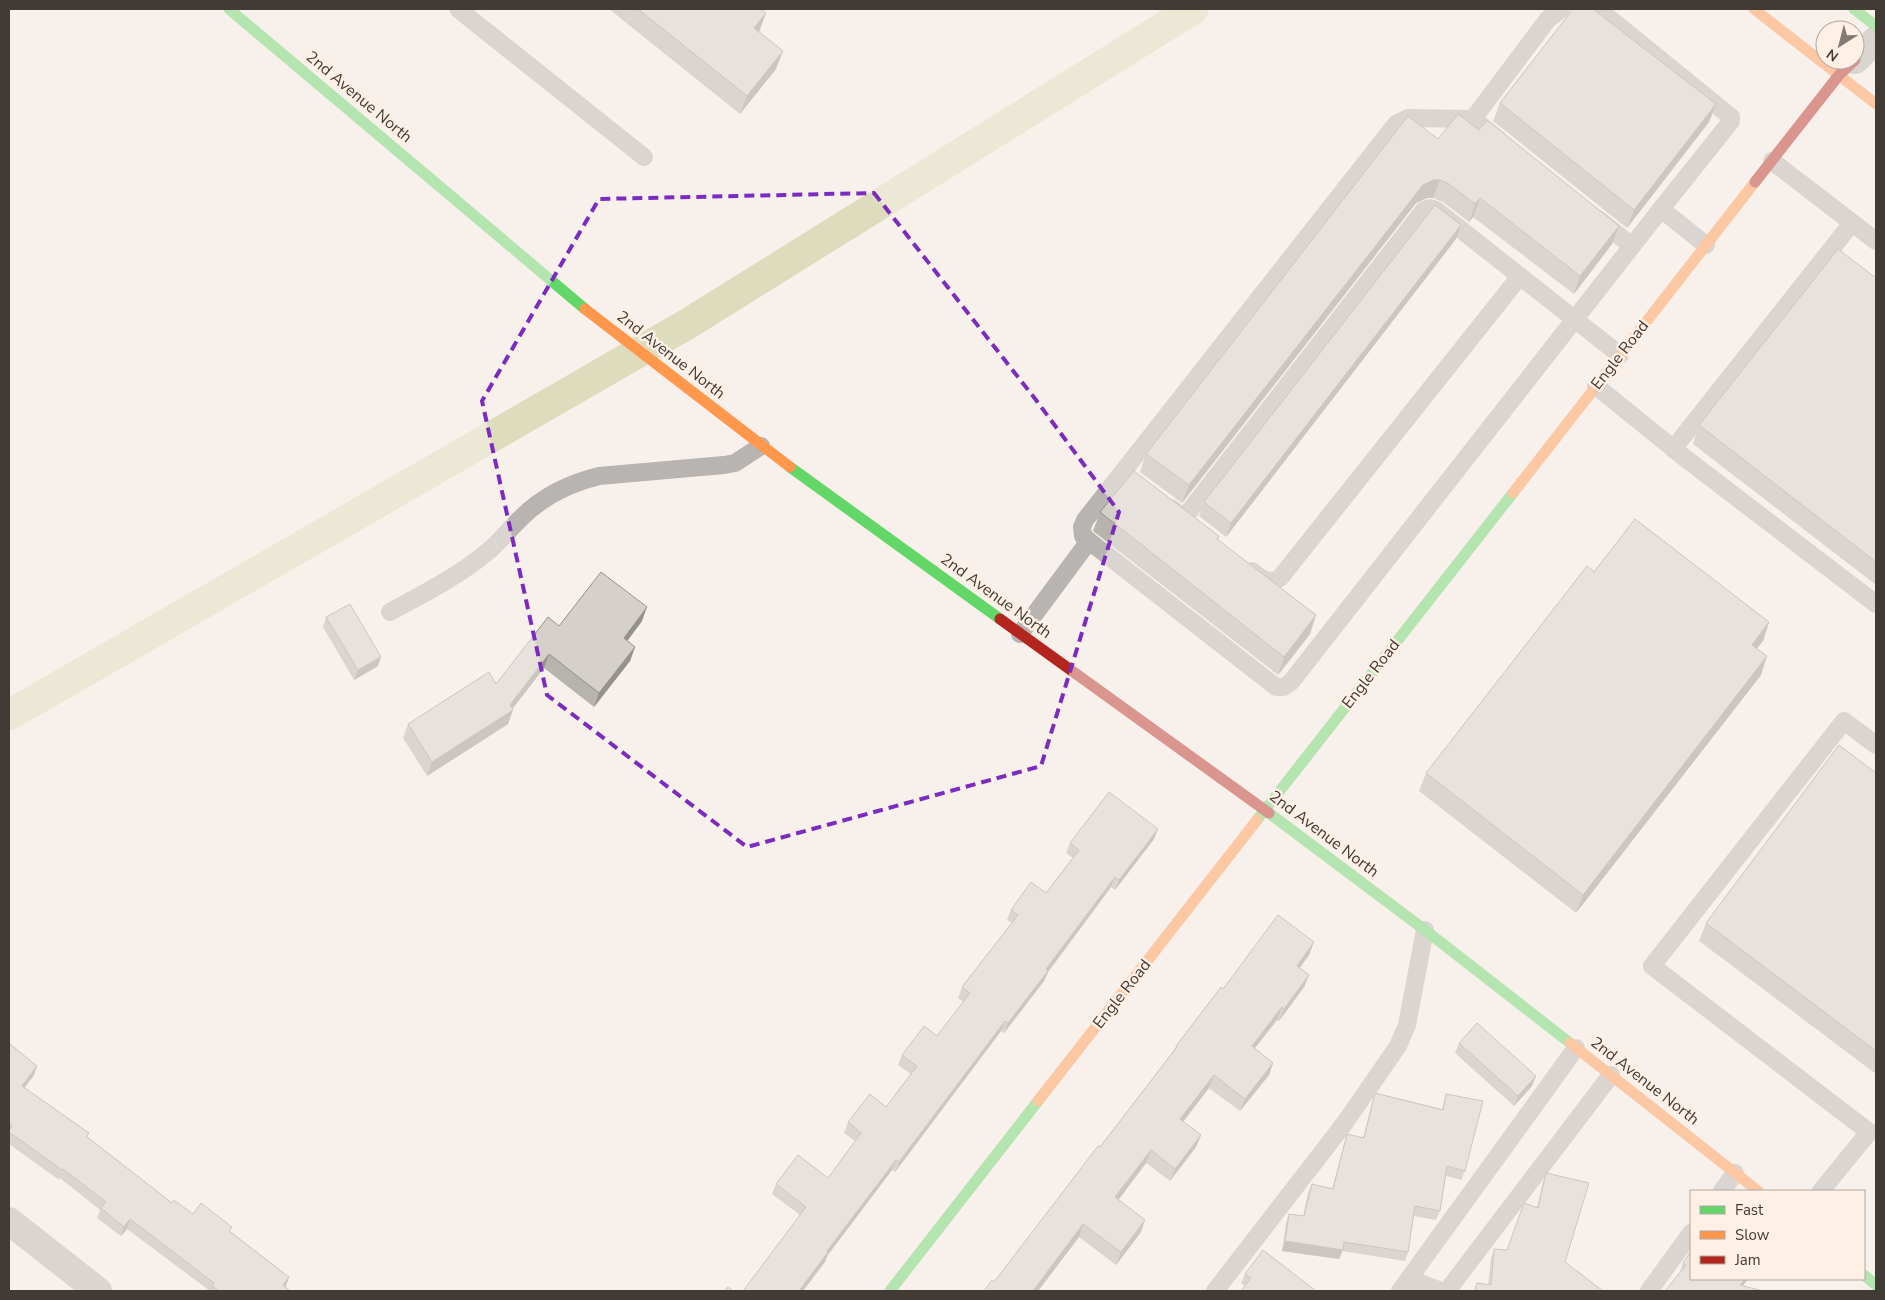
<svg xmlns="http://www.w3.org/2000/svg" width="1885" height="1300" font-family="'Nunito Sans',sans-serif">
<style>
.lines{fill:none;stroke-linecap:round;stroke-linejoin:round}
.canal{stroke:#ddddbd;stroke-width:31}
.lane{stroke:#b7b4b1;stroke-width:18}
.street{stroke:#b7b4b1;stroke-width:28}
.fast{stroke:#63d668;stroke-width:11}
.slow{stroke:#ff974d;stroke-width:11}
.jam{stroke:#b3261e;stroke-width:11}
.wall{fill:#b7b4ae}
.shaded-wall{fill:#95928d}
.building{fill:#d5d1ca;stroke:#95928d}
.marked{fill:none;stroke:#7b2cbf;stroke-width:4;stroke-dasharray:10 6;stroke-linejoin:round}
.labels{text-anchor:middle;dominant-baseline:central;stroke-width:5;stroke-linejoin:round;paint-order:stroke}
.street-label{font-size:16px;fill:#413a35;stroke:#fef0e5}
</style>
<rect width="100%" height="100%" fill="#f8f1eb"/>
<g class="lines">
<polyline class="canal" points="9,715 689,323 1193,9"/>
<g class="lane">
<polyline points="458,9 644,157"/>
<polyline points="1598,9 1731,117 1731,121 1728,125 1661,209 1706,245"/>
<polyline points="1473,119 1548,19 1561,9"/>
<polyline points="1499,140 1473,119 1408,118 1396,124 1085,520 1082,527 1083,536 1089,541 1276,687 1284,687 1291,682 1661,209"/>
<polyline points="1772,161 1876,241"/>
<polyline points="1598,219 1632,246"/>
<polyline points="1596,386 1685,458 1876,604"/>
<polyline points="1673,449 1852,223"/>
<polyline points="1171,508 1184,518 1424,210 1430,208 1436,210 1620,355"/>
<path d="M1252 571C1261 578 1268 585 1280 578L1520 276"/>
<path d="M390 612C423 594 457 577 486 553 499 543 509 529 521 518 542 497 570 483 599 476L724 465 735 463 761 446"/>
<polyline points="1020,634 1089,541"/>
<polyline points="1722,1191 1735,1173"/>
<polyline points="1821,1191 1869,1132 1652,966 1844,721 1876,745"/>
<polyline points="1409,1279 1441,1291"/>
<polyline points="1215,1291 1344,1124 1398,1046 1407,1025 1425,930"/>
<polyline points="1400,1291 1576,1048"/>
<polyline points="1447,1291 1611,1075"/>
<polyline points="1649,1291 1691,1233"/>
</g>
<g class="street">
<polyline points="1855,60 1876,40"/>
<polyline points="9,1221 98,1291"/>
</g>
<g class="fast">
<polyline points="229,9 585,309"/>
<polyline points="1854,9 1876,26"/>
<polyline points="790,467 1000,619"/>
<polyline points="1269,813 1425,930 1570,1043"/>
<polyline points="1257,820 1513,493"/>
<polyline points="1864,1275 1876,1285"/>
<polyline points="890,1291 1038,1101"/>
</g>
<g class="slow">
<polyline points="1754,9 1876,104"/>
<polyline points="585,309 790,467"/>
<polyline points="1513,493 1755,182"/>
<polyline points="1570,1043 1758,1191"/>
<polyline points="1038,1101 1257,820"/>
</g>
<g class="jam">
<polyline points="1755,182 1839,75 1855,60"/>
<polyline points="1000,619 1269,813"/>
</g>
</g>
<g class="wall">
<polygon points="609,9 760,9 759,32 776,69 740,114"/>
<polygon points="1500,103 1716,104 1709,122 1627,228 1493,121"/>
<polygon points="1479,130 1619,226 1612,244 1574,294 1473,217 1469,222 1443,202 1433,198 1427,198 1416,203 1182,503 1140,472 1146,454 1438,139"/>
<polygon points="1456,239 1226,537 1199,516 1204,502"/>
<polygon points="1876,278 1876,585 1693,444 1699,425"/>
<polygon points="1100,512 1219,536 1218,540 1316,615 1310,634 1278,675 1093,531"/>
<polygon points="1594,572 1769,622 1763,641 1757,648 1761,675 1576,913 1419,791 1426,773"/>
<polygon points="326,617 378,666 354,680 323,627"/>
<polygon points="642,621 627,641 635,647 630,661 594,707 544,668 512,709 508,724 427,776 403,738 408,724 496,684 559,626"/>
<polygon points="1876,773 1876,1074 1699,941 1706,923"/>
<polygon points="1154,839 1115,890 1111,887 1048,972 1044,981 1004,1033 1001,1031 895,1172 892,1170 827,1256 825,1262 800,1215 772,1194 776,1184 828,1178 855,1141 844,1133 848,1122 886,1107 911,1074 898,1065 902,1055 937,1036 963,1002 958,998 962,987 1012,923 1007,920 1011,910 1046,893 1073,858 1066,853 1070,843"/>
<polygon points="1309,955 1300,968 1309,975 1304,987 1279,1021 1277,1020 1255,1048 1273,1063 1269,1075 1240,1111 1209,1088 1183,1122 1201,1135 1196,1147 1170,1181 1146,1163 1118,1200 1141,1232 1116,1265 1079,1237 1038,1291 984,1291 994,1282 1100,1147 1174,1050 1176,1046 1223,989"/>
<polygon points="1459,1043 1532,1086 1514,1106 1455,1053"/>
<polygon points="9,1045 37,1066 34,1075 24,1088 89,1133 87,1137 172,1203 193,1214 231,1232 289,1277 285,1287 290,1291 210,1291 127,1229 121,1236 97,1218 100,1210 60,1178 59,1180 9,1144"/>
<polygon points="1375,1093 1442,1109 1446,1094 1465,1171 1461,1180 1446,1176 1440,1211 1436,1220 1414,1216 1408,1252 1405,1261 1342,1251 1339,1259 1282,1251 1286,1223 1289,1214 1303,1216 1308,1193 1312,1184 1332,1189 1344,1144 1347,1134 1363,1138 1372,1103"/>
<polygon points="1546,1173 1565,1262 1603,1291 1474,1291 1477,1283 1488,1285 1491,1259 1494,1249 1507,1250 1537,1207 1543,1182"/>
<polygon points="1683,1263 1743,1286 1680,1272"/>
<polygon points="1245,1274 1316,1291 1245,1286 1241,1283"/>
</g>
<g class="shaded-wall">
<polygon points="766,13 759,32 754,28"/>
<polygon points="783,51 776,69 740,114 747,96"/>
<polygon points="1716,104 1709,122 1627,228 1634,210"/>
<polygon points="1433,180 1440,180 1433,198 1427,198 1416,203 1182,503 1189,485 1423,185"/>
<polygon points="1480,198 1473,217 1469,222 1475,204"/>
<polygon points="1461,225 1456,239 1226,537 1231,523"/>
<polygon points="1619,226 1612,244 1574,294 1580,276"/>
<polygon points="647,607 642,621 619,652 624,638"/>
<polygon points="1316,615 1310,634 1278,675 1284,657"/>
<polygon points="1769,622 1763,641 1745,663 1752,645"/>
<polygon points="635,647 630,661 594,707 599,693"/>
<polygon points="549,654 544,668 510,712 513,710 508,724 427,776 432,762 510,705"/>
<polygon points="1767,656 1761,675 1576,913 1583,895"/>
<polygon points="381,657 378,666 354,680 358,670"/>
<polygon points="1158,829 1154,839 1115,890 1119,880"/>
<polygon points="1115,877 1111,887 1048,972 1044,981 1004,1033 1008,1023 1046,969"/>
<polygon points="1314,942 1309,955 1292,978 1297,966"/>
<polygon points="1309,975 1304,987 1279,1021 1284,1009"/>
<polygon points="1282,1007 1277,1020 1247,1058 1252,1046"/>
<polygon points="1005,1021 1001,1031 895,1172 899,1162"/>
<polygon points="1273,1063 1269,1075 1240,1111 1245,1099"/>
<polygon points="37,1066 34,1075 19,1095 22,1086"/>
<polygon points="1214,1075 1209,1088 1175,1132 1180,1119"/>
<polygon points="1536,1076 1532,1086 1514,1106 1518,1096"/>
<polygon points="1201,1135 1196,1147 1170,1181 1175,1169"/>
<polygon points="1151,1150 1146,1163 1111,1210 1115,1197"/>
<polygon points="896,1160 892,1170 827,1256 825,1262 803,1291 799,1291 827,1251"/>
<polygon points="130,1219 127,1229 121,1236 124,1227"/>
<polygon points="1145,1220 1141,1232 1116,1265 1121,1252"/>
<polygon points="1083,1224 1079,1237 1038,1291 1033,1291"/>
<polygon points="1285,1241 1343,1250 1339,1259 1282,1251"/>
<polygon points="289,1277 286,1286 282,1291 283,1285"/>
<polygon points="1745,1279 1748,1279 1739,1291 1740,1285"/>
</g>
<g class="building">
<polygon points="638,9 760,9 766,13 754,28 783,51 747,96"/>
<polygon points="1573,9 1593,9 1716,104 1634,210 1500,103"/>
<polygon points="1458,114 1479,130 1487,120 1619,226 1580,276 1480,198 1475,204 1449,184 1440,180 1433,180 1423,185 1189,485 1146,454 1408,116 1438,139"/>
<polygon points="1435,205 1461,225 1231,523 1204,502"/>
<polygon points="1838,249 1876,278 1876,562 1699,425"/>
<polygon points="1134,471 1219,536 1217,539 1316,615 1284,657 1100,512"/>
<polygon points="1635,519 1769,622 1752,645 1767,656 1583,895 1426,773 1587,566 1594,572"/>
<polygon points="601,572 647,607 624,638 635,647 599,693 549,654 510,705 513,710 432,762 408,724 489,672 496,684 548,617 559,626"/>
<polygon points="350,604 381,657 358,670 326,617"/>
<polygon points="1839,745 1876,773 1876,1051 1706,923"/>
<polygon points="1109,792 1158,829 1119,880 1115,877 1046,969 1048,971 1008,1023 1005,1021 899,1162 896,1160 827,1251 828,1252 799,1291 743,1291 806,1207 776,1184 798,1155 828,1178 861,1133 848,1122 870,1094 886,1107 917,1066 902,1055 924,1026 937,1036 970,993 962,987 1018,915 1011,910 1031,882 1046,893 1079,850 1070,843"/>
<polygon points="1278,915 1314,942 1297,966 1309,975 1284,1009 1282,1007 1252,1046 1273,1063 1245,1099 1214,1075 1180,1119 1201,1135 1175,1169 1151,1150 1115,1197 1145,1220 1121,1252 1083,1224 1033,1291 984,1291 992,1280 994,1282 1098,1146 1100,1147 1177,1047 1176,1046 1221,987 1223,989"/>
<polygon points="1477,1023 1536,1076 1518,1096 1459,1043"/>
<polygon points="10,1044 37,1066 22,1086 89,1133 86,1136 172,1203 174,1200 193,1214 201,1203 232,1227 229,1231 289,1277 283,1285 290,1291 219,1291 212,1286 214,1283 130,1219 124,1227 101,1208 106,1202 63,1169 62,1170 9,1132 9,1131 12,1126 9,1124 9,1045"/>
<polygon points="1375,1093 1443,1110 1446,1094 1483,1101 1465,1171 1447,1166 1440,1211 1415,1206 1408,1252 1344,1242 1343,1250 1285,1241 1289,1214 1304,1216 1312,1184 1333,1189 1347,1134 1364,1138"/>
<polygon points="1546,1173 1589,1183 1565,1262 1603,1291 1475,1291 1477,1283 1491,1285 1494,1249 1507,1250 1524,1203 1538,1208"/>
<polygon points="1263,1250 1316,1291 1241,1291 1251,1278 1245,1274"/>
<polygon points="1691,1251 1691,1279 1745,1279 1740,1285 1763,1291 1665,1291 1686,1265 1683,1263"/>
<polygon points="728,1287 733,1291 724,1291"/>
</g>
<path d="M0 0H1885V1300H0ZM874 193 1036 400 1119 512 1041 766 747 847 547 695 482 401 599 199Z" fill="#f8f1eb" fill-opacity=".55" fill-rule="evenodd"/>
<path class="marked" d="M874 193 1036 400 1119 512 1041 766 747 847 547 695 482 401 599 199Z"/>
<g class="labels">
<g class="street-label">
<text transform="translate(359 97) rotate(40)">2nd Avenue North</text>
<text transform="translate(671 355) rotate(38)">2nd Avenue North</text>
<text transform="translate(1620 355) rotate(-52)">Engle Road</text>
<text transform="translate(996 596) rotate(36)">2nd Avenue North</text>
<text transform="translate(1371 674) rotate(-52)">Engle Road</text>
<text transform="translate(1324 834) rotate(37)">2nd Avenue North</text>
<text transform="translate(1122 994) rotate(-52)">Engle Road</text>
<text transform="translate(1645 1081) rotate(38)">2nd Avenue North</text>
</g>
</g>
<rect width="1885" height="1300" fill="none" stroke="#413a35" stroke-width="20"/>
<rect x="1690" y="1190" width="175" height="90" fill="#fef0e5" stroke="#b2a79f"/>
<rect x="1700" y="1206" width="25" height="8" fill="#63d668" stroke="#b2a79f"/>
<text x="1735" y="1215" font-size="15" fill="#413a35">Fast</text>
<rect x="1700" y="1231" width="25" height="8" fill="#ff974d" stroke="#b2a79f"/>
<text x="1735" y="1240" font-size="15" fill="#413a35">Slow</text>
<rect x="1700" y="1256" width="25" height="8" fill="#b3261e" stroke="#b2a79f"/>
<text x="1735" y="1265" font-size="15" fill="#413a35">Jam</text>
<g transform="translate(1840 45) rotate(216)"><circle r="24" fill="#fef0e5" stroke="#b2a79f"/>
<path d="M0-4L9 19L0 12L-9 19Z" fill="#817a75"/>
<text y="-8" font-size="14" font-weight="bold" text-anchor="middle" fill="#413a35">N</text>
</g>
</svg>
